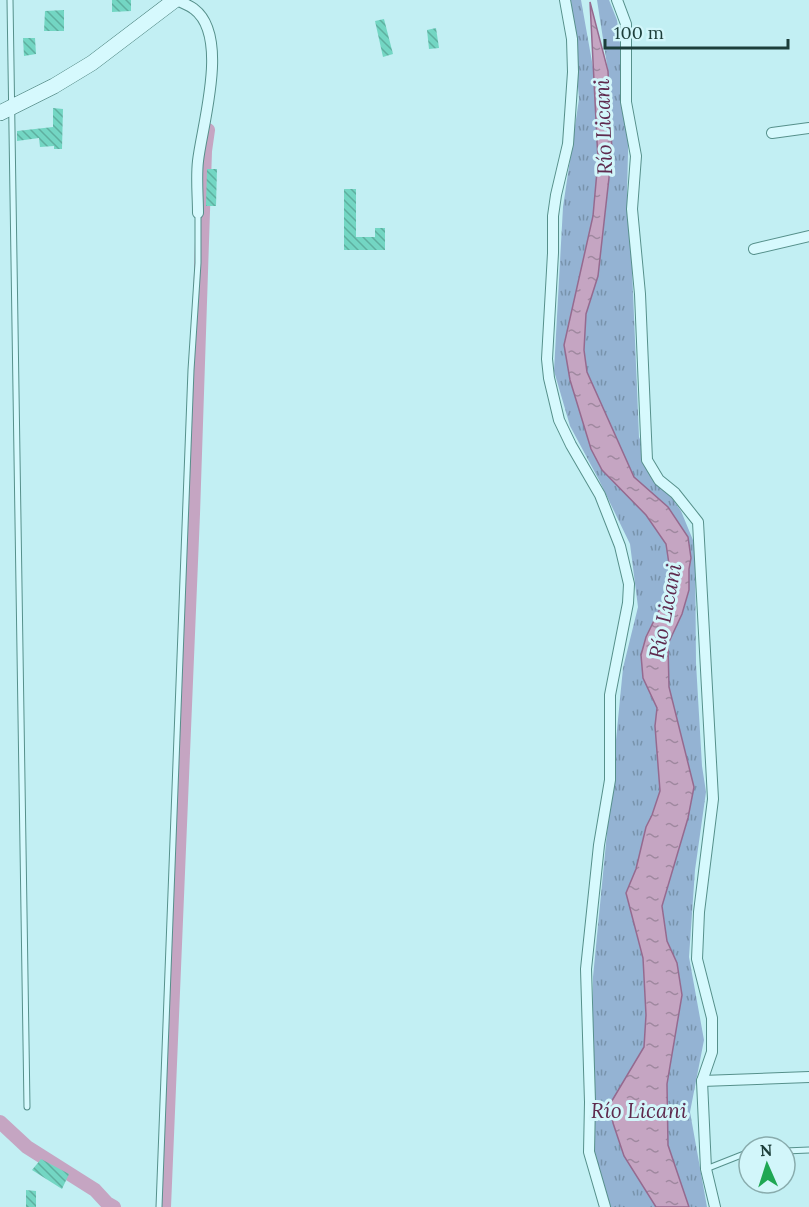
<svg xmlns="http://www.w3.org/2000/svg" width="809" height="1207" font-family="Lora,serif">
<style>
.grass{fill:url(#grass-tufts)}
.water{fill:url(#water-ripples);stroke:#956a8f;stroke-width:1.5}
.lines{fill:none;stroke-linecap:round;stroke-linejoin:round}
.canal{stroke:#c5a5c2;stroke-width:14}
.building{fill:url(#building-back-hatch)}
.service-casing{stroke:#56908b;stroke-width:7}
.minor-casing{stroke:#56908b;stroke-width:12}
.secondary-casing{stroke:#39726c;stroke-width:16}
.service{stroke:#d6f9fd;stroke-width:5}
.minor{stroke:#d6f9fd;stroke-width:10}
.secondary{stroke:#d6f9fd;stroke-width:15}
.labels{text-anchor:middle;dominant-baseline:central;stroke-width:6;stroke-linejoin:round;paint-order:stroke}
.water-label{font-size:21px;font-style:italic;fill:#5f2a4e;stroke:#d2f6fa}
</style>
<defs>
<pattern id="grass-tufts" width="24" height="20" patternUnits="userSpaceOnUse" patternTransform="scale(1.5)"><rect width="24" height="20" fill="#94b3d3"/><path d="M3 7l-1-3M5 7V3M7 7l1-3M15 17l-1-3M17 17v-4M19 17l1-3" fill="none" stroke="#7893ac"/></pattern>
<pattern id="water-ripples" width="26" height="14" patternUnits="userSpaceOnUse" patternTransform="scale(1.5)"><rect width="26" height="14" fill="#c5a5c2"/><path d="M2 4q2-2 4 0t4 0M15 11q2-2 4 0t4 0" fill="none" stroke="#9f889f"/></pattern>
<pattern id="building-back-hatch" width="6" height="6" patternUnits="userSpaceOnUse" patternTransform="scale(1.5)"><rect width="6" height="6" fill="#73d6c3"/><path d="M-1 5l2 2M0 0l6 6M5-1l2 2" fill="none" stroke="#5eaf9f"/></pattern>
</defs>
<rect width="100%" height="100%" fill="#c2eff3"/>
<g class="grass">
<polygon points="571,0 581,0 594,73 598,160 593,216 564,345 570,380 580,412 646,515 666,544 669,564 667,594 646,637 651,696 657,708 655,726 660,791 652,815 646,827 636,869 626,893 643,958 646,1015 644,1047 619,1089 624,1156 656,1207 607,1207 595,1163 592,1108 593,977 623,668 638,607 630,544 599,480 570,426 554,371 563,207 579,99"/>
<polygon points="597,0 609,0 617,20 629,113 627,193 631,244 639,437 653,472 681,511 695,545 696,663 702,766 706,792 695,870 689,957 704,1040 690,1112 707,1207 689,1207 668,1145 667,1084 682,995 677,963 667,941 662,906 688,818 694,787 669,687 668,644 682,614 689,590 689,569 691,558 668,507 634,477 587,372 584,350 586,314 598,276 612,151 608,71"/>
</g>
<polygon class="water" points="590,2 608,71 612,151 598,276 586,314 584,350 587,372 634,477 668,507 688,537 691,558 689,569 689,590 682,614 668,644 669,687 694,787 688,818 662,906 667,941 677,963 682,995 667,1084 668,1145 689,1207 656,1207 624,1156 613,1123 610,1104 644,1047 646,1015 643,958 626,893 636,869 646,827 652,815 660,791 655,726 657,708 643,678 641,655 646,637 667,594 669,564 666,544 646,515 602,470 591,449 570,380 564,345 593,216 598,160"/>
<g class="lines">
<g class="canal">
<polyline points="0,1122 27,1147 95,1190 107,1203 114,1207"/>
<polyline points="164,1207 193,514 205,151 208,130"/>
</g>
</g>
<g class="building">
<polygon points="112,0 131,0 131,11 112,12"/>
<polygon points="64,10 64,31 44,31 45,11"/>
<polygon points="384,19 393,54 383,57 375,21"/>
<polygon points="436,28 439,48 429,49 427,30"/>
<polygon points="23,38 35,38 36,54 24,56"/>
<polygon points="53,108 63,109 62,149 54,149 54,146 40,147 39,138 17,141 17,131 53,127"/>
<polygon points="207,169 217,169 216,206 206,206"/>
<polygon points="344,189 356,189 356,237 375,237 375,228 385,228 385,250 344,250"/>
<polygon points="41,1159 69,1174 62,1189 32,1170"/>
<polygon points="26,1190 36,1191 36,1207 26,1207"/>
</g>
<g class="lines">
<defs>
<g id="service">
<polyline points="10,0 27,1107"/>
<polyline points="785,1151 809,1150"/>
<polyline points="706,1169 749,1152"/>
<polyline points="159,1207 191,370 198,263 198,213"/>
</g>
<g id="minor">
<path d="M177 0C182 3 189 5 194 9 230 36 202 125 198 161 196 178 198 196 198 213"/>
<polyline points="565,0 572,39 573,72 568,144 556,195 553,216 553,253 547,359 549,378 559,420 571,445 600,495 620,546 629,584 628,603 610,695 610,780 599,845 586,969 590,1102 589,1152 605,1207"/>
<polyline points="617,0 626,24 626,102 636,156 632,209 640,294 647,460 659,480 675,493 698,522 713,799 699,912 697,959 712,1018 712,1052 702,1081 706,1169 715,1207"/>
<polyline points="772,133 809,128"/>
<polyline points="754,249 809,236"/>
<polyline points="702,1081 809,1077"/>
</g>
<polyline id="secondary" points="0,113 54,86 92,63 175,0"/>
</defs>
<use href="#service" class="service-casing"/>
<use href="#minor" class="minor-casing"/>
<use href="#secondary" class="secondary-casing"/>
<use href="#service" class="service"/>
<use href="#minor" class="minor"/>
<use href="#secondary" class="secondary"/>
</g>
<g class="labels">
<g class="water-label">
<text transform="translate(603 127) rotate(-92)">Río Licani</text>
<text transform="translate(665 611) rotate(-79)">Río Licani</text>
<text x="639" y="1110">Río Licani</text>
</g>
</g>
<g transform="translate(767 1165) rotate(357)"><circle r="28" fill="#d2f6fa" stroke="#89acad" stroke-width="1.5"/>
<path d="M0-4.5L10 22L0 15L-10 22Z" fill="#1ea753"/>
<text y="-9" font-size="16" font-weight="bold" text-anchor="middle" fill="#1c3e3a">N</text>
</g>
<path d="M605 39v9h183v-9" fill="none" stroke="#1c3e3a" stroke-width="3"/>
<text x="614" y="39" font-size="18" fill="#1c3e3a" stroke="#d2f6fa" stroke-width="4.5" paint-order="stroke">100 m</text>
</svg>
